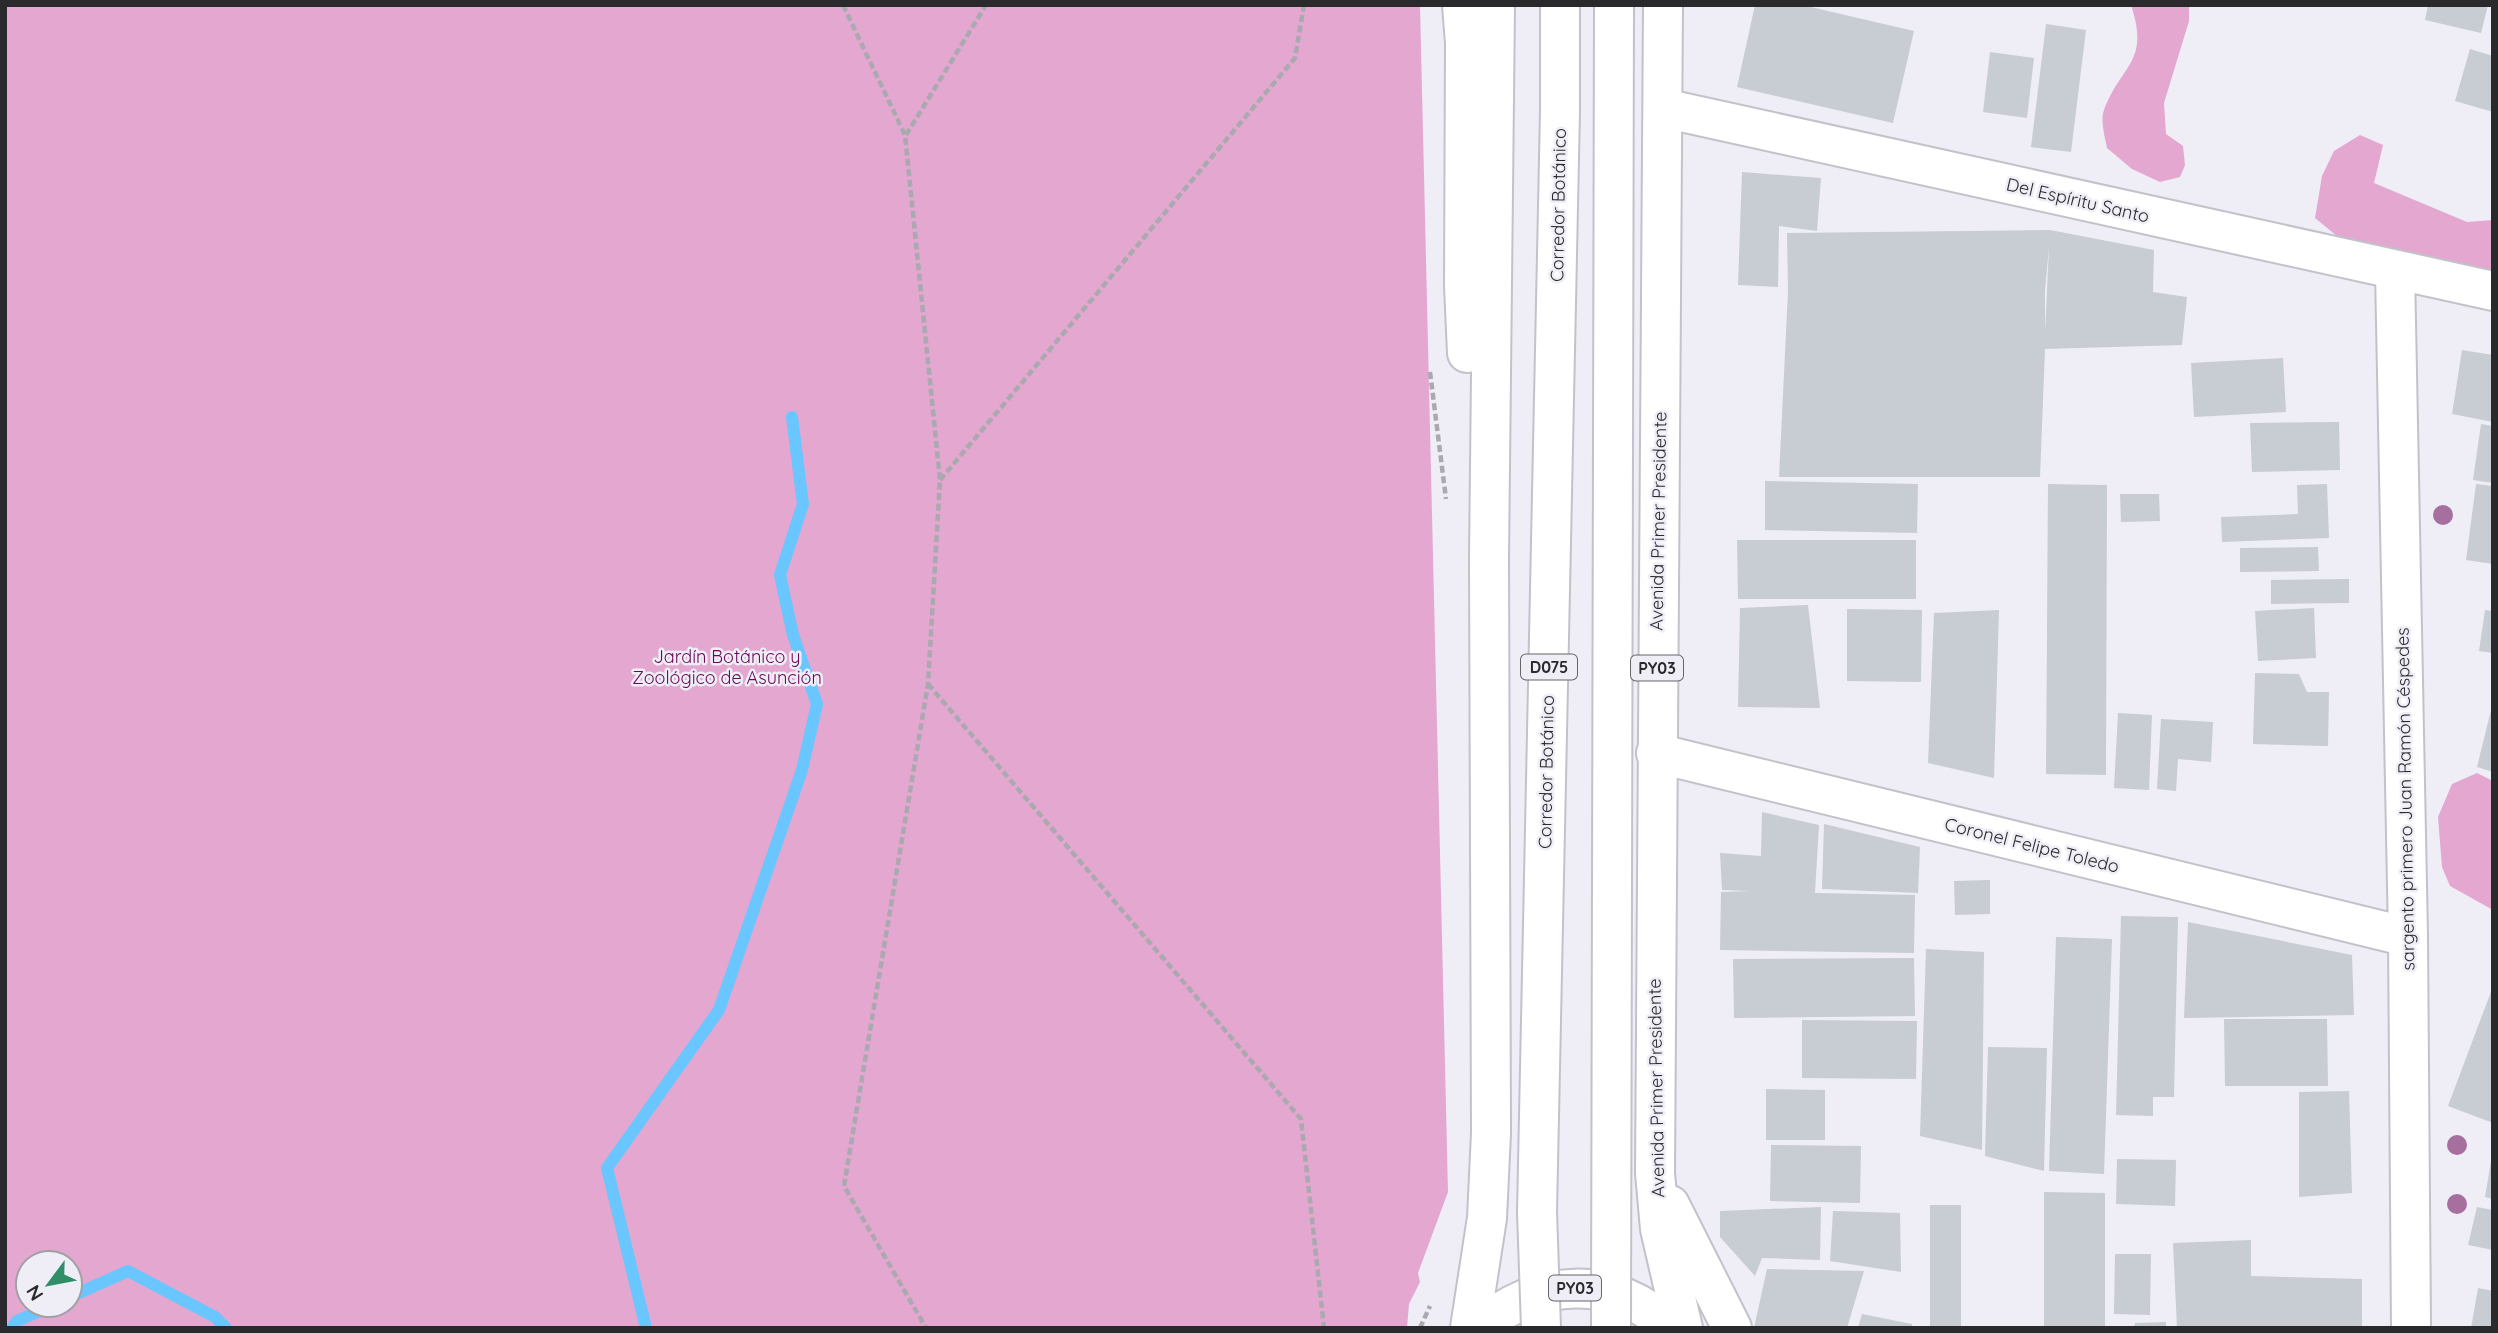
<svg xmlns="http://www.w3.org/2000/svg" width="2498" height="1333" font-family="Quicksand,sans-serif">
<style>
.green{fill:#e3a7d0;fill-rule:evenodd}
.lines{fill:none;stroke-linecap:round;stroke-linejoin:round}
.stream{stroke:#69c6ff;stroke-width:12}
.building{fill:#c8ccd3;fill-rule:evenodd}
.street-casing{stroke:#c2c2ca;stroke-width:42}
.highway-casing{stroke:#c2c2ca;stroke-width:42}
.path{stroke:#aaa9b0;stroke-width:4.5;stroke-dasharray:7 3.5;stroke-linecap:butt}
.street{stroke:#fff;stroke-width:38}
.highway{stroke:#fff;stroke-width:38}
.highway-bridge-casing{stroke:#c2c2ca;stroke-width:42;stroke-linecap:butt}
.highway-bridge{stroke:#fff;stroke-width:38}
.tree{fill:#a66f9e}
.labels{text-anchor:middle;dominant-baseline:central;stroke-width:5;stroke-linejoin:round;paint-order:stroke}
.shield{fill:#efeef7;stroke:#65656a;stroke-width:2}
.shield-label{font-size:16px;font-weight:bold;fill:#2a2a2d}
.street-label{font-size:18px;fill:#2a2a2d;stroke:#efeef7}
.park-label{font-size:18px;fill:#6a0756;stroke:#efeef7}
</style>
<rect width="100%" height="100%" fill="#efeef7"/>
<g class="green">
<path d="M5 5H1420L1448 1192 1418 1273 1420 1282 1409 1304 1407 1328H5ZM28 1263H70V1305H28Z"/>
<path d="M2131 5H2189V21L2164 103 2166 134 2183 146 2185 165 2180 177 2160 182 2132 169 2107 148C2105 137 2100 120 2104 110 2122 63 2150 63 2131 5Z"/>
<polygon points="2360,135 2383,145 2374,183 2467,222 2493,220 2493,280 2366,246 2337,236 2315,218 2322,176 2334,151"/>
<polygon points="2477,773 2493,781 2493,910 2450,886 2442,867 2438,817 2452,784"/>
</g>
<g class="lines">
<g class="stream">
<polyline points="70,1297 128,1271 215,1317 226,1328"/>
<polyline points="12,1328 17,1321 53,1305"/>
<polyline points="646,1328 607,1168 719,1010 802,770 817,704 793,635 780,575 803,504 792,417"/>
</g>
</g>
<g class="building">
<polygon points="1755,5 1802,5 1914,31 1893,123 1737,87"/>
<polygon points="2428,5 2488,5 2481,33 2425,20"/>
<polygon points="2046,24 2086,30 2071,152 2031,147"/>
<polygon points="2470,49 2493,56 2493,112 2455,101"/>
<polygon points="1990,52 2034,58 2027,118 1983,112"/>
<polygon points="1742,172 1821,178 1817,231 1779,226 1778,287 1738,285"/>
<path d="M2050 230 2154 250 2153 292 2187 297 2182 345 2045 349 2040 477H1779L1788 291 1787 233ZM2049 247 2045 333V291Z"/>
<polygon points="2462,350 2493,355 2493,422 2452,414"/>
<polygon points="2283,358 2286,412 2194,417 2191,363"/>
<polygon points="2339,422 2340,470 2252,472 2250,423"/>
<polygon points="2481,424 2493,426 2493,483 2473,480"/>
<polygon points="1765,481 1918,484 1917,533 1765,530"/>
<polygon points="2048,484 2107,485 2106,775 2046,774"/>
<polygon points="2327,484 2329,538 2222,542 2221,517 2298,514 2297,485"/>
<polygon points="2476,484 2493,486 2493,564 2466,560"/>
<polygon points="2120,494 2159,494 2160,521 2121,522"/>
<polygon points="1737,540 1916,540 1916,599 1738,599"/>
<polygon points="2318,547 2319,571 2240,572 2240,548"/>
<polygon points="2349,579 2349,603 2271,604 2271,580"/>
<polygon points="1808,605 1820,708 1738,707 1740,608"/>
<polygon points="2314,608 2316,658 2258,661 2255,611"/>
<polygon points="1847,609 1922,610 1921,682 1847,681"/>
<polygon points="1999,610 1994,778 1928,763 1934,613"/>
<polygon points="2485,610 2493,611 2493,653 2479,651"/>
<polygon points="2255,673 2299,674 2307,692 2329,692 2328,746 2253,744"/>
<polygon points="2492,706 2493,706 2493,772 2477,767"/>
<polygon points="2118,713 2152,715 2149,790 2114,788"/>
<polygon points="2161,719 2213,722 2211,762 2178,759 2176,791 2157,789"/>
<polygon points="1762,812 1819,825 1815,893 1915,895 1914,953 1720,950 1721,892 1750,891 1722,890 1720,853 1761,856"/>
<polygon points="1824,824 1920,847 1918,893 1822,889"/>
<polygon points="1990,880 1990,914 1955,915 1954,881"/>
<polygon points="2121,916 2178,917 2174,1097 2153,1097 2153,1116 2116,1115"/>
<polygon points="2188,922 2352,955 2354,1015 2184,1018"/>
<polygon points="2056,937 2112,939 2104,1174 2049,1171"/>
<polygon points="1926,949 1984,952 1982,1150 1920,1136"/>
<polygon points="1914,958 1915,1016 1734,1018 1733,959"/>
<polygon points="2492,989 2493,989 2493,1123 2448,1106"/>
<polygon points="2224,1019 2327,1019 2328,1086 2225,1086"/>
<polygon points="1802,1020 1917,1021 1916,1079 1802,1078"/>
<polygon points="1988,1047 2047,1048 2044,1171 1985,1156"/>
<polygon points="1766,1089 1825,1090 1825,1140 1766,1140"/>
<polygon points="2349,1091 2352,1193 2299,1197 2299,1092"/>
<polygon points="1771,1145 1861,1146 1860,1203 1770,1201"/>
<polygon points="2117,1159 2176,1160 2175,1206 2116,1204"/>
<polygon points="2491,1161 2493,1161 2493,1199 2485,1197"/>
<polygon points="2044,1192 2105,1193 2105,1328 2044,1328"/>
<rect x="1930" y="1205" width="31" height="123"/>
<polygon points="1821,1207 1820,1260 1762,1258 1755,1276 1720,1237 1720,1211"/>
<polygon points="2477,1207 2493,1210 2493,1250 2468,1245"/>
<polygon points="1833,1211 1900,1213 1901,1272 1830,1261"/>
<polygon points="2251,1240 2251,1276 2362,1279 2362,1328 2177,1328 2173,1243"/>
<polygon points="2115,1254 2151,1254 2150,1315 2114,1314"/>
<polygon points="1767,1269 1864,1271 1847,1328 1754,1328"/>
<polygon points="2478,1288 2493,1291 2493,1328 2471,1328"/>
<polygon points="1862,1314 1912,1324 1912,1328 1858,1328"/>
<polygon points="2166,1322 2166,1328 2134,1328 2135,1323"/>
</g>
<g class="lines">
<defs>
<g id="street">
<polyline points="1663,108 2493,291"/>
<polyline points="2395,271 2408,937 2411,1328"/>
<polyline points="1656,753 2408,937"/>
</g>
<g id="highway">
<polyline points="1462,5 1465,43 1464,286 1467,353"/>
<polyline points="1663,5 1655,1173 1660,1229 1683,1328"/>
<polyline points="1670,1205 1732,1328"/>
<polyline points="1470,1328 1487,1218 1491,1133 1489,559 1495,5"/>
<path d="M1481 1328C1533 1278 1617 1273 1669 1328"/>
</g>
</defs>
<use href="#street" class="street-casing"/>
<use href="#highway" class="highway-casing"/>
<g class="path">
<polyline points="843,5 905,135 940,480 928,684 844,1186 926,1328"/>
<polyline points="906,135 986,5"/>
<polyline points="1430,372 1446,499"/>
<polyline points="940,480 1295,58 1304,5"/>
<polyline points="928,684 1301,1119 1324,1328"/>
<polyline points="1420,1328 1430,1306"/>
</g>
<use href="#street" class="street"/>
<use href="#highway" class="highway"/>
<defs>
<g id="highway-bridge">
<polyline points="1541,1328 1537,1212 1560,111 1560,5"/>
<polyline points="1611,1328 1614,5"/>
</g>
</defs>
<use href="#highway-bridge" class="highway-bridge-casing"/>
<use href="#highway-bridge" class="highway-bridge"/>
</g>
<g class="tree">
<circle cx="2443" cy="515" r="10"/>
<circle cx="2457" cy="1145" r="10"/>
<circle cx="2457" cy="1204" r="10"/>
</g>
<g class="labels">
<g class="shield">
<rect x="1521" y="654.5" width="56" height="25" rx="5"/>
<rect x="1631" y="655.5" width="52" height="25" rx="5"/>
<rect x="1549" y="1275.5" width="52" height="25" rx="5"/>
</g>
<g class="shield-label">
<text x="1549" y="667">D075</text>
<text x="1657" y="668">PY03</text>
<text x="1575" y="1288">PY03</text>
</g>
<g class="street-label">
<text transform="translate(2078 200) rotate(13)">Del Espíritu Santo</text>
<text transform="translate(1558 205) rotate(-89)">Corredor Botánico</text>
<text transform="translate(1658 521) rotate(-89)">Avenida Primer Presidente</text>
<text transform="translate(1546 772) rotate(-89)">Corredor Botánico</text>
<text transform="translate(2405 799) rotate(-91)">sargento primero Juan Ramón Céspedes</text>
<text transform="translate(2032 845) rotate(14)">Coronel Felipe Toledo</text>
<text transform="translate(1656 1088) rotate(-91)">Avenida Primer Presidente</text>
</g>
<g class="park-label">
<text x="727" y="656">Jardín Botánico y<tspan x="727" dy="21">Zoológico de Asunción</tspan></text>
</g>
</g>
<rect width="2498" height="1333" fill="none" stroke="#2a2a2d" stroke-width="14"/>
<g transform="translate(49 1284) rotate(238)"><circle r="33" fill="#efeef7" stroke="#a0a0a6" stroke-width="2"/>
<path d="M0-5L12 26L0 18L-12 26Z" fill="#318f68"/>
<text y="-10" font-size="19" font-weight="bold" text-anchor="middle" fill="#2a2a2d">N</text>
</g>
</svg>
